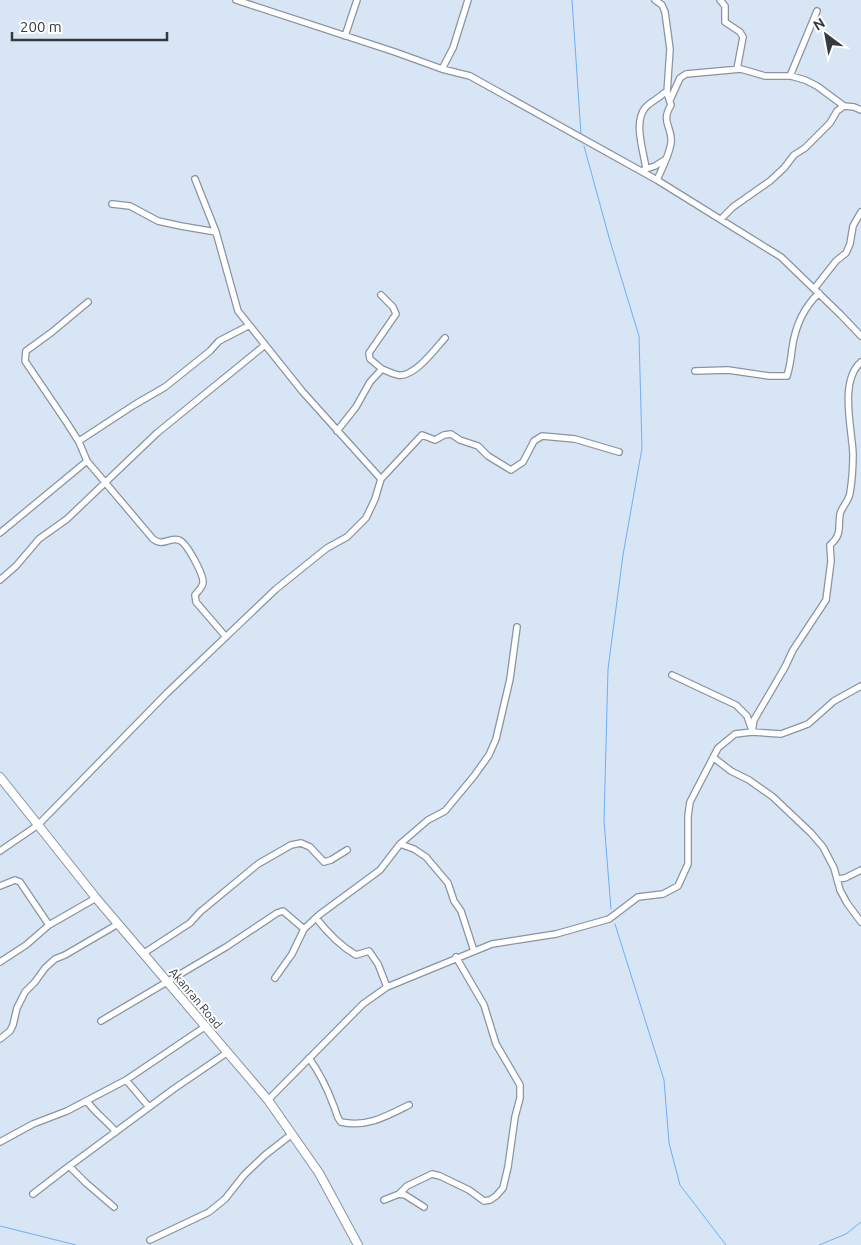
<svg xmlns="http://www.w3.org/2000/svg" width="861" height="1245" viewBox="0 0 861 1245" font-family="Ubuntu,sans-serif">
  <rect width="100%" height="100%" fill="#d8e5f4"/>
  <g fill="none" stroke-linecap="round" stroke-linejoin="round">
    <!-- stream -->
    <path stroke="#6caff8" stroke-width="1" d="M572,0L581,134
      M584,146L610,241L639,336L642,448L623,555L608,669L604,821L611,909
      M615,924L664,1080L669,1143L680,1185L726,1245
      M0,1226L76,1245
      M819,1245L846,1234L861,1222"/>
    <!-- minor casing -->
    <g stroke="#8894a2" stroke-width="8">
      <path id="minor" d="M236,0L395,52L442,69L470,76L657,180L781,257L841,315L861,336
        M655,0L662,5L665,12L670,49L667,93L671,105C660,123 673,127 671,143C669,156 662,168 657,180
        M720,0L725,6V22L740,32L743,37L737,69
        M345,36L357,0
        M442,69L453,48L468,0
        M790,76L817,11
        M670,100L680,78L686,74L741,69L765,76H791L805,80L817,86L844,106
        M646,169C644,152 633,123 645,108C650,102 658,99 664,93H667
        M643,170L655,166L666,159
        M112,204L130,206L158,221L181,226L216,232
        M721,219L733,207L770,181L784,168L794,155L805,148L830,123L837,111L844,106L854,107L861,110
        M814,289L836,261L846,253L850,244L853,226L861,212
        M381,295L393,307L396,314L369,353L370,359L382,369
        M695,371L728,370L769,376H787C790,366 791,359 792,349C795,327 803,308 819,293
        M337,431L356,407L370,382L382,369C387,371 393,374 398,375C414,378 435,349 445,338
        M79,441L134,405L165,387L210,351L219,341L248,326
        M87,461L153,539C163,547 169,537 179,540C187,543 204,575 203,583C202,588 198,591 195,595L196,602L226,637
        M381,479L422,435L435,440L444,435L451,434L460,440L478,446L488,456L511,470L523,462L534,441L542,436L575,439L619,452
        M0,533L87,461L79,442L67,423L25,361L26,351L52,332L88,302
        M0,580L16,566L39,539L67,519L157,433L265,345
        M672,675L736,705L747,716L752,730
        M752,732L754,720L785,667L793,650L826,600L831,561L830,545C842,535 838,528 840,514C842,506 849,501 850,493C852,481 853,467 853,454C852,428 839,381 861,362
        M714,758L731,771L749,780L773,797L811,833L823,847L834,868L840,890L847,903L861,922
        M400,844L414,849L426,857L448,883L454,901L461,911L474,951
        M0,851L38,825L167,693L276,589L327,548L347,537L366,518L375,499L381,479L302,391L238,311L216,232L195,179
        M837,879L845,878L861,870
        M0,886L15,880L20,882L49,925
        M316,918C327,932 340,946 356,955L369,951L378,964L387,987
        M144,953L190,923L200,912L258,864L291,845L301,843L310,847L324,862L331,860L347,850
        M0,962L26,945L49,925L96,898
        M275,978L292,954L304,929L319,915L380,870L400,844L428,820L445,811L474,776L489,755L496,739L510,679L517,627
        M101,1021L226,947L277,913L283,911L304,929
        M0,1039L10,1031L13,1025L17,1008L25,992L35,982L45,968L55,959L65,955L118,924
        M309,1058C319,1072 327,1088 333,1104C336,1110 336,1117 341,1122C366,1128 387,1116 409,1105
        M126,1080L149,1107
        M268,1100L363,1004L387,987L492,944L556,934L609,919L638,897L663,894L678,886L688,864V816L690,802L718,748L735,734L752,732L781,734L808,724L834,701L861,686
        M87,1101C94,1112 107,1121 116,1132
        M0,1142L33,1124L67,1111L126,1080L206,1026
        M69,1166L86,1183L114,1207
        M33,1194L64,1170L175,1088L228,1052
        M399,1194L405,1195L424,1207
        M384,1200L399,1194L407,1186L432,1174L440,1176L469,1190L484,1201L490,1200L496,1196L503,1188L508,1167L515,1117L520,1098V1085L496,1044L484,1005L456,957
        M150,1240L209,1212L225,1199L244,1175L265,1155L292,1134"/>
    </g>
    <!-- secondary casing -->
    <g stroke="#8894a2" stroke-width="10">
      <path id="secondary" d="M0,777L96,898L268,1100L319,1173L358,1245"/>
    </g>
    <!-- minor -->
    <use href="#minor" stroke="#fff" stroke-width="5.5"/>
    <!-- secondary -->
    <use href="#secondary" stroke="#fff" stroke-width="8"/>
  </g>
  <g text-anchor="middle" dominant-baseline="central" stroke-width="4" stroke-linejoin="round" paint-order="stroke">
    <!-- street labels -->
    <g font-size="12" fill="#353a40" stroke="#fff">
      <text transform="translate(196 998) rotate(50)">Akanran Road</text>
    </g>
  </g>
  <!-- north arrow -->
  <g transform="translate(826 35) rotate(328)" stroke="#ffffff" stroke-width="4" paint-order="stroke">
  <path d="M0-4L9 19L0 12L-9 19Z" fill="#353a40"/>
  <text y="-8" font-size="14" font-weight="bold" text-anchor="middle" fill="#353a40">N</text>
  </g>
  <!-- scale -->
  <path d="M12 32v8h155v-8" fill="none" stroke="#353a40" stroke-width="2.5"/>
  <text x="20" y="32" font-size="15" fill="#353a40" stroke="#ffffff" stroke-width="4" paint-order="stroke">200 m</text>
</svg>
